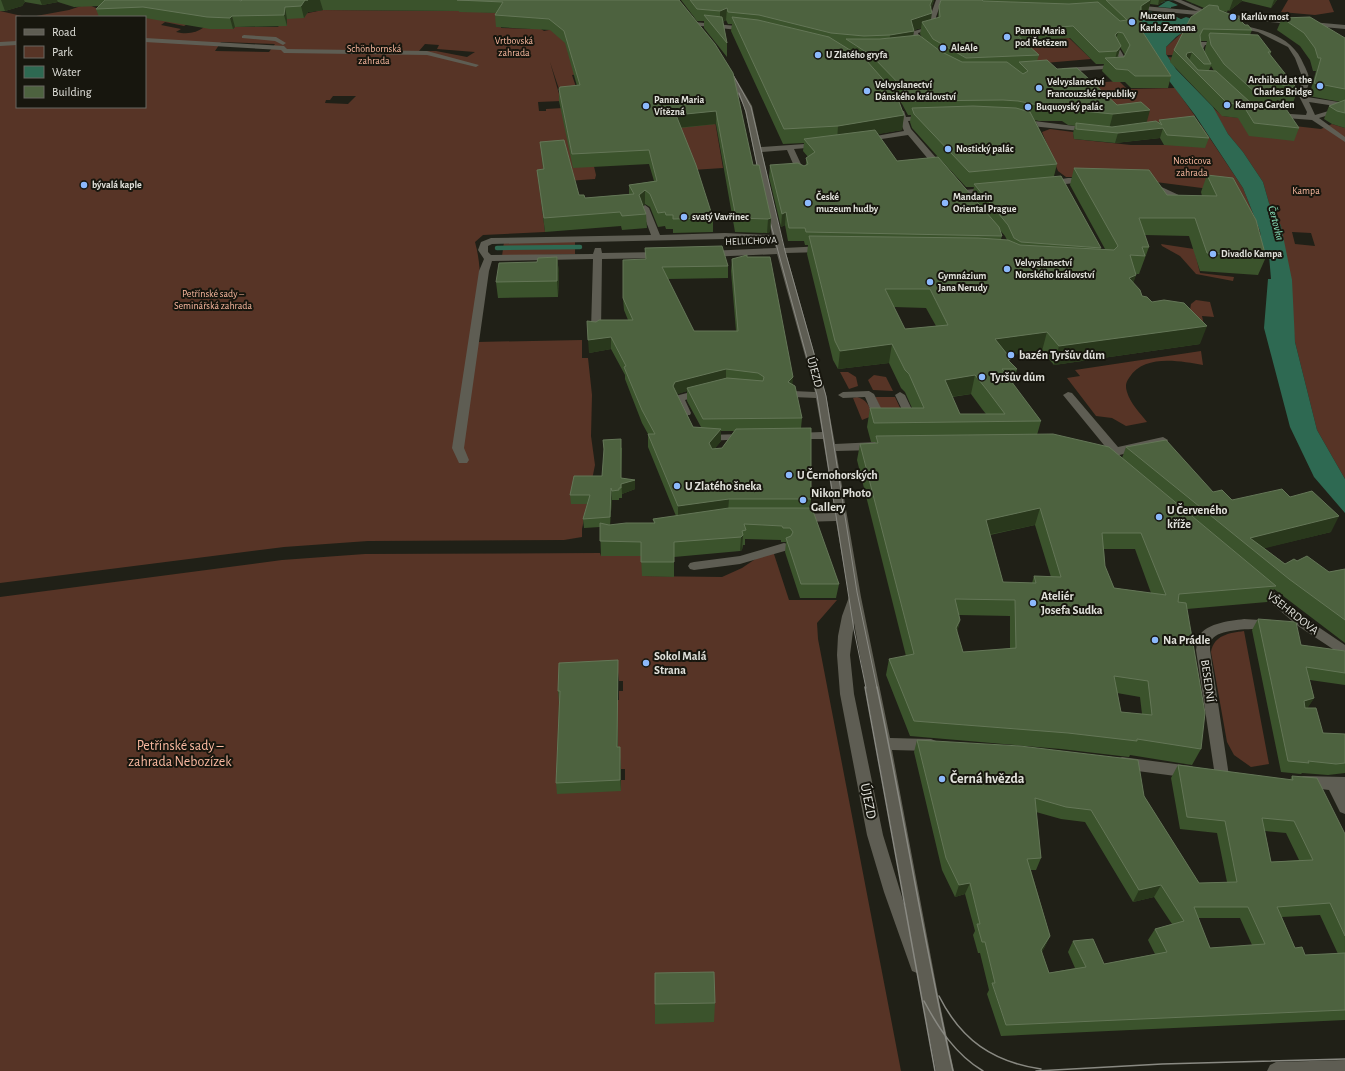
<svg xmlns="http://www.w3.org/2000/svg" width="1345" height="1071" viewBox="0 0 1345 1071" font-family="'Alegreya Sans',sans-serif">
  <rect width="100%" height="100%" fill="#202017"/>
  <!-- green -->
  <path fill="#573426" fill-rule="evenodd" d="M1288,0H1329L1334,12L1315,15L1281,12Z
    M87,4L96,8L105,17H17V107H145V18L194,20L184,26L165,22L161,25L181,29L176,32C197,37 206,26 221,14L233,29L235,27H278L281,23H259L323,10L460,11L501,13V28L541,29L544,31L559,28L580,74L572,75L577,90L560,92L550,62L561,101L538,102L539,111H546V109L580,107L596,175L595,179L539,183L545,232L483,235L475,242C484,274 479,309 477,342L582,340V358H588L592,395L591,436L595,465L582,529V537L564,540L368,541L284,547L0,583V11L22,16H36L69,10ZM221,42L275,44L269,52L215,51ZM425,44L439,45L437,49L475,52L467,57L436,51H419ZM333,96H356L348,104L325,103L326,100H330Z
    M1185,30L1179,55H1167L1168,57L1178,58L1180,65L1174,66L1166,54L1165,48Z
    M1069,38L1091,59L1033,64L1014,46L1033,40Z
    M1119,81L1127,89L1175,88L1195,116L1147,126L1079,95L1091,83Z
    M1212,107L1223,116L1248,119L1250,121L1321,129L1332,124L1345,128V479L1317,430L1295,342L1281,226L1269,203L1263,182L1243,152L1228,134ZM1292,232L1311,233L1315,246L1295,244Z
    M714,115L723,168L692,170L677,128Z
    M1191,125H1201L1243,188L1260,231L1247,229L1225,191L1117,177H1066L1058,171L1042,132L1050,129L1073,132L1074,139L1131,145H1164Z
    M575,241V254L502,256L504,242Z
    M1161,244L1194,249L1200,273L1234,277L1233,281L1196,274L1180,256L1162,246Z
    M1196,300L1210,302L1214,317L1202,316L1204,325L1190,310L1191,304Z
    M1201,351L1203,365C1179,361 1144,354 1129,378C1126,382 1125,386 1127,392C1130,403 1140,413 1147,422L1126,426L1112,418L1096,416L1067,378L1080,376L1075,370Z
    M840,372H848L856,377L858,386L849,389Z
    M874,375L886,377L893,391L873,390L868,380Z
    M857,397C867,400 870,406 872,416L862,420L853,398Z
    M875,397H895L902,412L884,415Z
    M772,548L789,600H837L817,623L818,639L901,1071H0V597L282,560L365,554L600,553L601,556H642V576L722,577L742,568ZM618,672L619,681H623V691H619V700H617L618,758H620L621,769H625V780H621L561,703L559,702Z
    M1244,631L1269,764L1251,767L1234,755L1227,742L1211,652C1214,635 1229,633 1244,631Z"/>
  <!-- water -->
  <path fill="#2e6952" d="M1175,0L1194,3L1171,7L1172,14L1181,19L1186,17L1199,21L1176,37L1166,47V54L1176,69L1213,107L1228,134L1243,152L1263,182L1269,203L1281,226L1292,280L1295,342L1317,430L1345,479V513L1314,477L1290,427L1264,328L1268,279H1271L1269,255L1263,254L1260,231L1243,188L1195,115L1142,45L1138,17L1161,2Z"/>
  <!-- pier -->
  <path fill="#202017" d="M1175,0H1187L1194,3L1173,9V13L1181,17L1188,15L1181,19L1171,14L1144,11L1151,6L1167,1L1158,7L1171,8L1178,5L1169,1Z"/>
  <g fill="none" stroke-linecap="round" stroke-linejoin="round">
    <!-- stream -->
    <path stroke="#2e6952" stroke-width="4.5" d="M497,248L580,247"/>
    <!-- minor -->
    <path fill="#5e5d53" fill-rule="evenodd" d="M936,0H942L936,17L938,27L918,33L921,44L925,49L920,50L915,45L911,32L932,26L930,17Z
      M1173,0H1181L1202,9L1201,12L1345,25V29L1133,9L1130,7L1133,5L1198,11Z
      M694,22L747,27L750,29L747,31L692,25V23Z
      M1235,24C1263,29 1293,36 1304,65C1306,69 1309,75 1309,79C1310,86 1304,91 1307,97L1345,103V110L1319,118L1345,137V142L1312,120L1272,117V113H1275L1306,115L1307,112L1298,94L1303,79L1295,58L1288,47L1258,32L1233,27V25ZM1309,102L1342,107L1315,115Z
      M244,35L276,37L286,43L283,45L275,41L242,38V36Z
      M145,38L284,46L287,49L427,51L479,65L476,67L427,55L284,53L281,50L145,42Z
      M17,41V45L0,46V42Z
      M1200,42H1223L1226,44L1223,46L1205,45L1203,49L1206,61L1203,63L1200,61L1197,49Z
      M1116,45L1118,46L1125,58L1119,68L1063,72L1060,70L1063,68L1115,65L1119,58L1113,47Z
      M726,65L729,67L752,106L761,147L819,143L823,145L819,147L794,149L806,175L802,177L798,175L787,150L762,152L784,248L823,246L827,249L823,252L786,253L826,395L835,444L876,442L882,446L876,450L836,451L861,597L890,738L931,739L936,741L938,745L936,749L931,751L892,750L939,1000L954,1071H936L917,973L912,971L884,892L867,835L840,694L837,655L838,636L842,616L849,597L836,521L800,522L794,518L800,514L835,513L823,439H795L790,436L795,433L822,432L816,398L793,397L788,394L793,391L815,392L777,254L708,257L704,254L708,251L776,248L773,240L725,239L492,244L488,246V252L491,255L593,254L595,248H601L602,253L661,252L665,255L661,258L602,259L601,330L596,333L591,330L593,259L492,261L489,271L464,448L469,460L467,463H459L452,448L479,271L484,259L478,250L481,242L491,238L651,235L641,208L645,205L649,208L660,235L725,233L772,235L744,106L723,67ZM854,623L906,910L883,835L854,694L850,655Z
      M898,111H904L906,117L930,116L931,118L927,120L908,121L911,129L945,168V172H939L908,135L862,142L861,140L865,138L904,131L897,113Z
      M1018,119L1090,128L1094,130L1090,132L1031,126L1018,123Z
      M1068,178H1086L1090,180C1086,183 1048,186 1045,183L1049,181Z
      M1147,183H1153L1183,197L1182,199H1176L1147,187Z
      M989,188L993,190L992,192L963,194L959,192L963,190Z
      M703,389L708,392L707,394L685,400L691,413L690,415H682L674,398L675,396Z
      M869,391L874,394L885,416L889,421L888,423C874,427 870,407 865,397L843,398L838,395L843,392Z
      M900,392L905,395L915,416L910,423L906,424L901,421L905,416L895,395Z
      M1068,392L1072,393L1118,447L1163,437L1168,440L1167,442L1116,456H1105L1103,453L1108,450L1063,395Z
      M745,434L750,437L749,439L705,441L700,438L705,435Z
      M784,543L788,544L790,547L788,550L740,564L694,570L690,569L688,566L690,563L694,562L740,556Z
      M1259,581L1263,583L1308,620L1345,645V657L1298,626L1255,589L1253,586L1255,583Z
      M1244,619L1276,621L1277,624L1276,627L1271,629C1258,629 1217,627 1211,641C1210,643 1210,647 1210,650L1229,776L1227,780L1222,782L1217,780L1215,776L1196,650C1197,647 1196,643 1197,640C1203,623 1229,621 1244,619Z
      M1122,757L1191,766L1196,768L1198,772L1196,776L1191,778L1122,769L1117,767L1115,763L1117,759Z
      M1303,776L1345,777V814L1340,812L1329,790L1298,786L1296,782L1298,778Z
      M1345,1060V1071H1267L1270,1065L1276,1062Z"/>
    <!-- tram-far1 -->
    <path stroke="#898982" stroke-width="1" d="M727,64L751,107L785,251L826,396L857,592L877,688
      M739,93L746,112L759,175
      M768,214L817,395L854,630L866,688"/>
    <!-- tram -->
    <path stroke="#898982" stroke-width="1.5" d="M865,687L935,1071
      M877,687C904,815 924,944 953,1071
      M939,996C961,1040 993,1062 1041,1069
      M924,1001C939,1029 955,1054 983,1071
      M1036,1071L1162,1064L1345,1059"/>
  </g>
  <!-- wall -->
  <path fill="#3b532c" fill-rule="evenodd" d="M0,0H241V1L242,0H679L753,165L771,218L770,232L767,233L735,232L716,124L681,128L713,218V232L673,233V229H666L665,226L658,227L650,207L645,204L643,205L646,214L647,228L622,230L621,226L545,232L537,170L543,169L540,142L579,195L585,198L629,194V185L654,181L649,164L573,168L559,101V89L577,86L565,43L550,30L496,27L495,15L496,13L459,12V11L323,10L308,12L304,18L287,19V26L235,27L233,29H210L145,18V17H99L96,9L99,6L74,7L58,2L42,5L25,2L22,6L5,11H0Z
    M681,0H934L931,9V20L938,18L939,6L941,0H1165L1158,5L1150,4L1148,11L1141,15V25L1144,29L1143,33L1171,76L1168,88H1131L1125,82H1113L1102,71L1104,64H1096L1070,38L1032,40L1031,45H1028L1039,55L1037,61L1057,69L1146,122L1159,123V120L1209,138L1205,148L1164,145L1160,138L1115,143L1074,139L1073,133L1075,126L1068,125L1062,121H1039L1035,120L1057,164L1054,176L1101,248L1100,249H1105L1070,185L1074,168L1167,195L1202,196L1201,192L1207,175L1266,257L1258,275L1200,271L1189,236L1145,235L1149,247L1139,274H1136V275L1133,282L1142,296L1152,302L1200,344L1054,365L1042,351L1008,355L1010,362L1017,369L1013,384L1041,421L1037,435L1122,458L1126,447L1213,492L1232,500L1331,532L1264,548L1285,564L1297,561L1329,572L1345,569V643L1274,589L1267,602L1187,609L1201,749L1192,765L1130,755L1129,757L1061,749L910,736L886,675L889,659L906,656L857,460L860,444L875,443L876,442H871L867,427L870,408H912L905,392L901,388L889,363L838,369L833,360L807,254L808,245H805L804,241H788L785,225L781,227L769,177L770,165L804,166L806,165V158L808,157L803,151L804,143L783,144L731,31L732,24H728L726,20L723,22L727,43V57L704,28V21H697ZM921,28L920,34L922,37L913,35L914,30ZM1120,47L1125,55L1124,57H1118ZM898,99L902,104L908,115H911L910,122L912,128L938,157L897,161L877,134L902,130L904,115ZM940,159L966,187H974L972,195L984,210ZM999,229L1005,236L1007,240L1001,239L1002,236ZM894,307L926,308L936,326L905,329ZM971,394L982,409L986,414H960L952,397ZM1035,525L1051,577L1034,576L1032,583L1003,582L990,535ZM1104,549H1135L1151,593L1114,588L1105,566ZM959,615L1010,616V649L963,652L957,632L960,620ZM1117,693L1140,697L1142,714L1121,712Z
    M1185,0H1277L1271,8L1242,1L1229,11L1228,10L1227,12L1223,11L1245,25L1252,30L1250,35L1271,52L1270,55L1298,90L1292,105L1277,100L1275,105L1299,128L1294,141L1249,136L1238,118L1222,116L1170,62L1174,50L1204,8ZM1201,41H1207L1205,49V53L1201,45ZM1211,66L1214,71L1209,70Z
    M1282,18L1345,38V128L1332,124L1324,119L1329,106L1341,102L1309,96L1316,71H1313L1310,60L1300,46L1277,30Z
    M645,248L728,266V278L668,279L694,331H736L731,271L732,259L793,385L802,418L801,428L811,499L810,508L839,584L836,598H800L785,552L786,542H781V540L745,539V545H743L742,550L740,551L674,557V577L642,576L641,556H601L600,527L584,528L583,519L587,504H571L570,495L602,476L604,453L603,440L622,448L621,478L635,480V489L622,494V498H619V500H612V498L610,525L654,523L653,519L676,516L648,447V434L642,423L625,379V375L611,349L589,353L596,322L628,320L624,310L623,298L646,259ZM687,391V401L701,427H693L677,394ZM721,431H734L722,448H715L721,441Z
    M557,257L559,273L558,297L498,298L496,282L537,262Z
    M1258,619L1301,645L1345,651V685L1310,680L1314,698L1307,708L1323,733L1345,734V773L1328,775L1302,773L1301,774L1281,772L1252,630Z
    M618,660V747H620L621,791L557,794L556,783L559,703L558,691Z
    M917,740L1144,796L1199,883L1227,882L1217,833L1180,829L1171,778L1178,765L1290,780L1292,776L1345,834V1020L1001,1036L987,994L989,990L980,953H978L973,935L975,931L965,894L955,897L942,870L914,752ZM1036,812L1061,819L1085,822L1133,902L1154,897L1172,924L1155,929L1148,940L1155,954L1104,964L1073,941L1068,952L1075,968L1049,973L1042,952L1050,936L1031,870H1036L1041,858ZM1265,831L1286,833L1299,860L1271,862ZM1320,915L1338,954L1305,955L1295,948L1282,917ZM1198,918H1240L1252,945L1210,948Z
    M715,1003L714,1022L655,1024V1004Z"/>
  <!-- shaded-wall -->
  <path fill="#29381c" d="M1,0H24L25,2L22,6L5,11Z
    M40,0H57L58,2L42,5Z
    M305,0H320L323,10L308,12L304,18L301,6Z
    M932,0H934L929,14L932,13L930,25L922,22L921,28L910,31L911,20Z
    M1151,0L1148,11L1138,17L1141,6Z
    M1159,0H1165L1158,5Z
    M1233,0H1242V1L1229,11Z
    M1274,0H1277L1271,8Z
    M285,7L287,19V26L284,15Z
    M727,8L726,20L720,23V11Z
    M232,16L235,27L233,29L230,18Z
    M914,31L912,43L889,46L890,35Z
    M1118,32L1115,44V35Z
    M1121,46L1117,58L1114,64L1117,51Z
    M1192,52L1188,64L1184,60L1187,53Z
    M1150,110L1146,125L1109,129L1113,114Z
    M716,111V124L676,128V115Z
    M904,115L902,130L837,141L838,126Z
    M1163,128L1160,138L1115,143L1118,133Z
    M645,190V204L640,209L639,195Z
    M786,212L785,225L781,227L782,214Z
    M771,218L770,232L767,233L768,219Z
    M557,257L559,273L558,297L557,281Z
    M1136,275L1130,293L1129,278Z
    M1207,326L1200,344L1054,365L1059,346Z
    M1047,332L1042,351L990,358L995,339Z
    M611,337V349L589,353L588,340Z
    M892,344L889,363L838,369L840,351Z
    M726,369V382L687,388V391L675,395L673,386L675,382Z
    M975,375L971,394L941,398L945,380Z
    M793,377L792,390L788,382Z
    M721,429V441L709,456V443Z
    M621,439V484L635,480V489L622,494L621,478Z
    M611,488L612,498L610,527V517Z
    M729,499L728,512L678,519V506Z
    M1040,508L1035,525L982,536L986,520Z
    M1339,516L1331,532L1254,551L1250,538Z
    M743,535L742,550L740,551L741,537Z
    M960,620L956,637V628Z
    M618,660V758L617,747Z
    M1314,698L1307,709L1297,712L1304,701Z
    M620,747V758L621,791L620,780Z
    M970,883L965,894L955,897L959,885Z
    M1161,885L1154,897L1133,902L1139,890Z
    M1050,936L1045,947L1036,961L1041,950Z"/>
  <!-- building -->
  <path fill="#4d623f" stroke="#647657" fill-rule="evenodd" d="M105,0H239L241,1L242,0H308H305L301,6L285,7L284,15L232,16L230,18L207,17L143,7L96,9Z
    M457,0H679L715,44L733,73L753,165H759L771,218L768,219L736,218L716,111L676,115L696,165L713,218L673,219V215H666L665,212L658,213L650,194L645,190L639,195L646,214L622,216L620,212L544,218L537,170L544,169L540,142L564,140L579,195H584L585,198L634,194L629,185L657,181L649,150L572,154L559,89L560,87L580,85L564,31L549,19L495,15L503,2Z
    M690,0H932L930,5L932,13L911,20L914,31L890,35L864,36L831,33L759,15L728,12L727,8L720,11L697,9Z
    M941,0H982L983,1L1069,4L1098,2L1120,21L1127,20L1106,0H1150L1141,6V25L1144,29L1142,31L1171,76H1135L1128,70L1116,69L1105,58L1124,57L1130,45L1123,33L1118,32L1115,35L1121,46L1117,51L1099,52L1073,26L1029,29L1034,33L1016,34L1039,55L966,58L933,39L922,22L940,17L939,6Z
    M1209,5L1218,6L1219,10L1237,17L1245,25H1248L1252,30L1203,29L1200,35L1201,45L1211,64H1204L1192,52L1187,53L1186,56L1198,70L1216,71L1251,103L1284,106L1299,128L1254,123L1243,105L1227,103L1174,50L1191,17Z
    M704,15L722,17L727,43Z
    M732,17L758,20L829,37L866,60L896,94L904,115L838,126L784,129Z
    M1310,17L1345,38V89L1314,83L1321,58H1318L1315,48L1304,33L1282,18Z
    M1210,33L1258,35L1271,52H1268L1298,90L1267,80L1279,96L1258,95L1224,64L1211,45L1209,35Z
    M919,35L940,51L962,62H1007L1023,74L1028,71L1019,62L1047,60L1057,69L1077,68L1117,105L1141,102L1150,110L1113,114L1072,110L1065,106H1043L1018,101L1003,100L910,101L904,89L872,56L846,39H880Z
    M1345,100V113L1337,111L1329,106Z
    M973,106L1016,108L1030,112L1057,164L969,172L914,114L912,108Z
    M1194,116L1209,138L1167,135L1163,128L1118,133L1076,129V123L1112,127L1156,121L1162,125L1159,120Z
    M875,130L897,161L938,157L999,227L1002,236L806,232L805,228H789L786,212L782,214L770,165L798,163L804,166L808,164L806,158L815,152L804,139Z
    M1074,168L1149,170L1167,195L1217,196L1207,175L1233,178L1256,220L1266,257L1207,253L1195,218H1139L1149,247H1142L1145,256L1130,255L1136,275L1129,278L1140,290L1142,296L1147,297L1152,302L1164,300L1184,303L1207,326L1059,346L1047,332L995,339L1011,359L1008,360L1017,369H1002L1041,421L874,423L870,408H924L909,374L905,370L892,344L840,351L835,341L809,236L978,238L1008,240L1020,245L1114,250L1118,246ZM885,289H930L948,325L905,329ZM975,375L987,390L1005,414H960L945,380Z
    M1061,176L1101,248L1021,242L1014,238L1008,225L974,184Z
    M722,246L728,266L662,267L694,331H738L732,259L747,255V257H770L793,377L788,382L795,386L802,418L703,419L687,388L727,378L763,381L764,377L758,373L726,369L675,382L673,386L693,427L721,429L709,443L712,449L722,448L736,429L811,428V499H729L678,506L648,434H655L642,410L624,367L626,366L611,337L588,340L587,321L596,322L599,320H633L623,298V260L646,259L645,248Z
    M557,257V281L496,282L499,263L537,262L538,258Z
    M1053,434L1109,447L1276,586L1179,594L1178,602L1186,603L1205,713L1201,749L1137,739V741L1068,733L914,721L889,659L914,654L860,444L878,443L876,436ZM1040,508L1061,577L1034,576L1036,583L1003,582L986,520ZM1102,533H1141L1166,595L1114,588L1105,566ZM955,599L1015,600L1016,648L963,652L956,628L960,620ZM1114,676L1148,681L1152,715L1121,712Z
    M621,439V478L635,480L621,484V488H619V490L612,491L611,488L610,517L583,519L590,495H570L574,476H602L604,449L603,440Z
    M1166,440L1213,492L1222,490L1232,500L1282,489L1290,497L1312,491L1339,516L1250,538L1285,564L1294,559L1297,561L1307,556L1329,572L1345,569V620L1289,579L1126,447Z
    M729,508H812L839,584H801L786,538L791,536L793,532L790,528H783L782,526L744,524L746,530L742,531L743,535L741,537L674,542V562H641V542L600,541V523L609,525L626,523H655L653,519Z
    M1258,619L1296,622L1301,645L1345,651V673L1306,667L1314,698L1304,701L1305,708H1316L1323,733L1345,734V763L1336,764L1308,761L1309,763L1288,761Z
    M618,660L617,747H620V780L556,783L560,691H558L559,663Z
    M917,740L1020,746L1138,760L1144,796L1199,883L1237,882L1225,821L1187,817L1178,765L1293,780L1292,776L1317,778L1345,834V936L1330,903L1277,907L1295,948L1302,947L1305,955L1345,953V1010L1006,1025L992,983H995L985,942H982L977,924H980L970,883L959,885L946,858ZM1035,798L1066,807L1091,810L1139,890L1161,885L1184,921L1155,929L1167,952L1104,964L1093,939L1073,941L1086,967L1049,973L1041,950L1050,936L1027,859L1041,858ZM1262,818L1294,821L1313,860L1271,862ZM1194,907H1248L1265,944L1210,948Z
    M714,972L715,1003L655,1004V973Z"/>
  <!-- markers -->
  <g fill="#8cb9fc" stroke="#17160e" stroke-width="1.5">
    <circle cx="1233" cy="17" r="4"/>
    <circle cx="1132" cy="22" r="4"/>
    <circle cx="1007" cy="37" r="4"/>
    <circle cx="943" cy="48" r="4"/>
    <circle cx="818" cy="55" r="4"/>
    <circle cx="1320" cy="86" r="4"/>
    <circle cx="1039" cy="88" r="4"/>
    <circle cx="867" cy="91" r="4"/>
    <circle cx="1227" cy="105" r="4"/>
    <circle cx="646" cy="106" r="4"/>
    <circle cx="1028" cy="107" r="4"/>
    <circle cx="948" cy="149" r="4"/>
    <circle cx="84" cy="185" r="4"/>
    <circle cx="808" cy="203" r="4"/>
    <circle cx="945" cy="203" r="4"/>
    <circle cx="684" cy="217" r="4"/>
    <circle cx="1213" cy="254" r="4"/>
    <circle cx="1007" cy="269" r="4"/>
    <circle cx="930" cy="282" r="4"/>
    <circle cx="1011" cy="355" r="4"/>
    <circle cx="982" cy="377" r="4"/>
    <circle cx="789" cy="475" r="4"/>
    <circle cx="677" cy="486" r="4"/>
    <circle cx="803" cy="500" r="4"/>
    <circle cx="1159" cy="517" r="4"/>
    <circle cx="1033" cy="603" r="4"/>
    <circle cx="1155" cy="640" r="4"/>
    <circle cx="646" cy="663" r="4"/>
    <circle cx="942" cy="779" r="4"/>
  </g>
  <g text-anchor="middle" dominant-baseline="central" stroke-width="4" stroke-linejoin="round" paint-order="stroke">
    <!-- far-poi labels -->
    <g font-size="10" font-weight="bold" fill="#e1e1db" stroke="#17160e" text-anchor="start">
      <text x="1140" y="16">Muzeum<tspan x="1140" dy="12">Karla Zemana</tspan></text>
      <text x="1241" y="17">Karlův most</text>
      <text x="1015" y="31">Panna Maria<tspan x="1015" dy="12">pod Řetězem</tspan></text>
      <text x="951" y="48">AleAle</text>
      <text x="826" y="55">U Zlatého gryfa</text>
      <text x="1312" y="80" text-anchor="end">Archibald at the<tspan x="1312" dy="12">Charles Bridge</tspan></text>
      <text x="1047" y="82">Velvyslanectví<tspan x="1047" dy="12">Francouzské republiky</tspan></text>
      <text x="875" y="85">Velvyslanectví<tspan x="875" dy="12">Dánského království</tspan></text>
      <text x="654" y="100">Panna Maria<tspan x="654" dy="12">Vítězná</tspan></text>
      <text x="1235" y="105">Kampa Garden</text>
      <text x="1036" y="107">Buquoyský palác</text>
      <text x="956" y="149">Nostický palác</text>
      <text x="92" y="185">bývalá kaple</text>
      <text x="816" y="197">České<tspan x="816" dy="12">muzeum hudby</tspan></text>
      <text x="953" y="197">Mandarin<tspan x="953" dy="12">Oriental Prague</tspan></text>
      <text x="692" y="217">svatý Vavřinec</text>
      <text x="1221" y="254">Divadlo Kampa</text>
      <text x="1015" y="263">Velvyslanectví<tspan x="1015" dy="12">Norského království</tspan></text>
      <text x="938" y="276">Gymnázium<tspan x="938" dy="12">Jana Nerudy</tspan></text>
    </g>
    <!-- far-park labels -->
    <g font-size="10" fill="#fab9a0" stroke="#17160e">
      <text x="514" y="41">Vrtbovská<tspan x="514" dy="12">zahrada</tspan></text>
      <text x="374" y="49">Schönbornská<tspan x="374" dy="12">zahrada</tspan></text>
      <text x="1192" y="161">Nosticova<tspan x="1192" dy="12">zahrada</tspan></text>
      <text x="1306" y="191">Kampa</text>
      <text x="213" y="294">Petřínské sady –<tspan x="213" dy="12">Seminářská zahrada</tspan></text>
    </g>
    <!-- far-street labels -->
    <g font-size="10" fill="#e1e1db" stroke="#17160e">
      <text transform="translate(751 241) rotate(-2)">HELLICHOVA</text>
    </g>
    <!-- far-water labels -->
    <g font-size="11" font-style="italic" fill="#89e4be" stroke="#17160e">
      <text transform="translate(1276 223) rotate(76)">Čertovka</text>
    </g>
    <!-- poi labels -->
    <g font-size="12" font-weight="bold" fill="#e1e1db" stroke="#17160e" text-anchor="start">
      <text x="1019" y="355">bazén Tyršův dům</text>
      <text x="990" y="377">Tyršův dům</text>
      <text x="797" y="475">U Černohorských</text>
      <text x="685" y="486">U Zlatého šneka</text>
      <text x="811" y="493">Nikon Photo<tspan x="811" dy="14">Gallery</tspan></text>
      <text x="1167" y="510">U Červeného<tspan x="1167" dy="14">kříže</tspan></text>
      <text x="1041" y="596">Ateliér<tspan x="1041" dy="14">Josefa Sudka</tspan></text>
      <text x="1163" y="640">Na Prádle</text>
      <text x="654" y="656">Sokol Malá<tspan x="654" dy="14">Strana</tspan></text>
    </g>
    <!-- street labels -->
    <g font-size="12" fill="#e1e1db" stroke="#17160e">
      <text transform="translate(815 372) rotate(75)">ÚJEZD</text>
      <text transform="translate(1293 613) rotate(38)">VŠEHRDOVA</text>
      <text transform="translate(1208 681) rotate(82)">BESEDNÍ</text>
    </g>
    <!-- near-park labels -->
    <g font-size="14" fill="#fab9a0" stroke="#17160e">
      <text x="180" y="746">Petřínské sady –<tspan x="180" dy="16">zahrada Nebozízek</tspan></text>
    </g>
    <!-- near-poi labels -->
    <g font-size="14" font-weight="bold" fill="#e1e1db" stroke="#17160e" text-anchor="start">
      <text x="950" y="779">Černá hvězda</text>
    </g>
    <!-- near-street labels -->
    <g font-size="14" fill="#e1e1db" stroke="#17160e">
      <text transform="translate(868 801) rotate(79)">ÚJEZD</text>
    </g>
  </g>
  <!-- legend -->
  <rect x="16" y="16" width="130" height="92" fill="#17160e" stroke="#686760"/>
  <rect x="24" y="29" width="20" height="6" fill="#5e5d53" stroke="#686760"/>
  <text x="52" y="36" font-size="12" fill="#e1e1db">Road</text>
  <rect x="24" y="46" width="20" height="12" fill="#573426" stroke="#686760"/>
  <text x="52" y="56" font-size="12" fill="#e1e1db">Park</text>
  <rect x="24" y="66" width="20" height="12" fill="#2e6952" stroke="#686760"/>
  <text x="52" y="76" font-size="12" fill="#e1e1db">Water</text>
  <rect x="24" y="86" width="20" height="12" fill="#4d623f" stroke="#686760"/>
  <text x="52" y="96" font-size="12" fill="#e1e1db">Building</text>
</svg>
